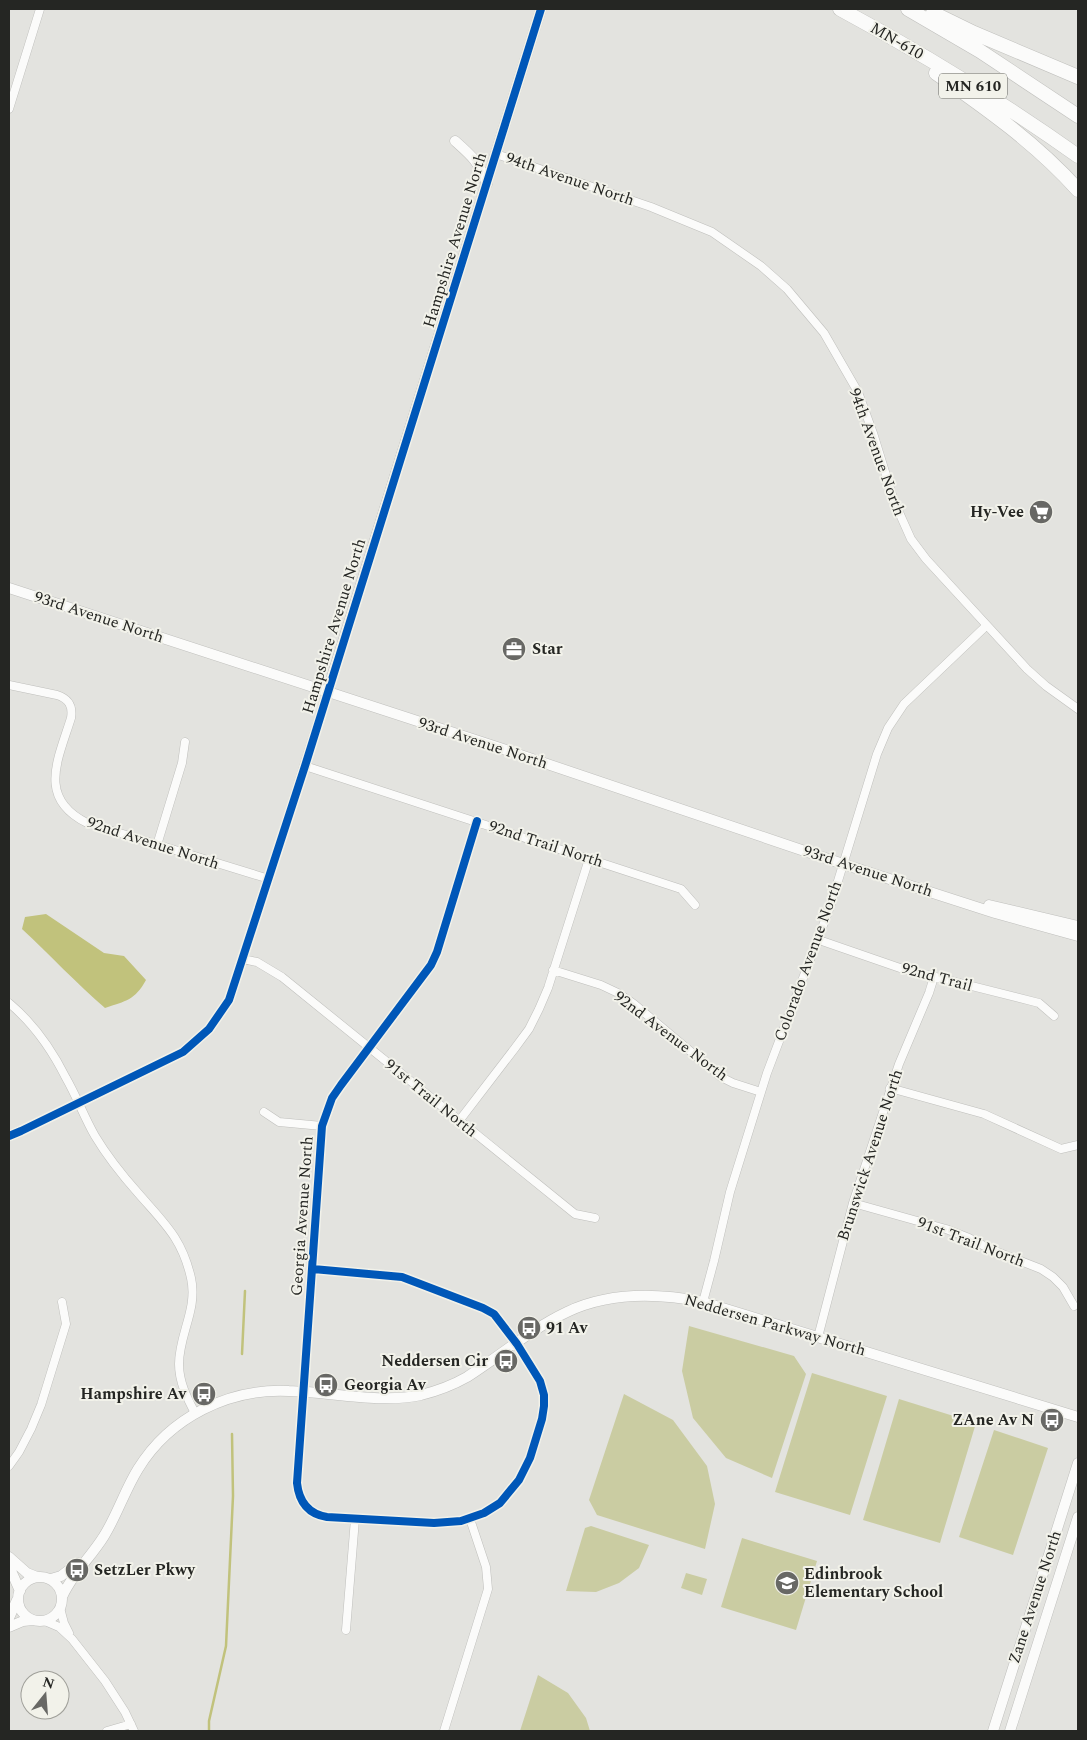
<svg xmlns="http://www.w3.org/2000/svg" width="1087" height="1740" viewBox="0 0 1087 1740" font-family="Spectral,serif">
  <rect width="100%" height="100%" fill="#e3e3df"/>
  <!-- green -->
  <path fill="#cacca2" d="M689,1326L794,1356L806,1374L772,1478L726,1458L693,1418L682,1371Z
    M812,1373L887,1396L850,1515L775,1492Z
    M624,1394L673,1420L707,1466L715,1504L705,1549L597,1515L589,1500Z
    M899,1399L976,1423L940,1543L863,1520Z
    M994,1430L1048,1448L1013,1555L959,1537Z
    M591,1526L649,1545L639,1568L619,1583L596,1592L566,1591L585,1528Z
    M742,1538L817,1561L796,1630L721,1607Z
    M686,1573L707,1579L702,1595L681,1588Z
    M538,1675L568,1693L586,1718L590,1731H520Z"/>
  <!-- water -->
  <path fill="#c1c27c" d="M46,914L104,953L124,956L146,980C135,1000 126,1001 105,1008C76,983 50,955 22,929L25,917Z"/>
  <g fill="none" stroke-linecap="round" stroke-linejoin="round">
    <!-- stream -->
    <path stroke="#c1c27c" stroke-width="2.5" d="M242,1354L245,1291
      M209,1731V1721L226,1646L233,1496L232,1434"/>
    <!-- street casing -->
    <g stroke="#bfbfbc" stroke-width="9">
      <path id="street" d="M9,109L40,9
        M496,154L651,207L712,232L761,266L787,289L824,333L858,392L873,433L894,501L911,539L926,559L1027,669L1046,686L1078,709
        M9,685L57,695C69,699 73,706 71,718C58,760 37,798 87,823L269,879
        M305,766L681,889L695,905
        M157,845L182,763L185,742
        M819,940L900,968L1039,1003L1054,1016
        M243,959L257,962L282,977L575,1214L595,1218
        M553,970L601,985L618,993L634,1004L721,1077L733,1083L761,1092
        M9,1003C33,1023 52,1050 66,1078C77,1097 84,1117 95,1136C107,1156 122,1175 138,1193C164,1223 182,1238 191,1278C198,1309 179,1334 179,1364C179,1382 187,1398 195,1413
        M890,1088L984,1114L1061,1149L1078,1145
        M264,1112L279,1122L322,1126
        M459,1121L515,1048L529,1029L539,1009L548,988L589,859
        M9,1136L21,1131L183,1052L209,1029L229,1000L235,983L327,693
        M853,1203L946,1229L969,1238L990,1249L1041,1269L1053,1277L1063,1287L1074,1306
        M313,1269L402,1277L483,1308L494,1314L517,1344L540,1381L544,1395V1406L542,1419L530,1458L519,1480L500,1503L484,1513L461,1521L434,1523L327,1517C308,1514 299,1502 297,1483L322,1126L332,1098L341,1085L431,965L437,952L477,821
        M703,1302L714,1261L730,1192L767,1073L830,907L877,754L888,728L904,704L986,626
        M818,1337L853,1203L899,1064L929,993L934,977
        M9,1466L19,1452L31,1429L41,1405L66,1324L62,1302
        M60,1608L64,1623L69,1633
        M45,1621L59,1627L72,1639L105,1681L125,1712L134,1731
        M346,1630L355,1519
        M107,1731L131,1724
        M444,1731L488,1589L486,1567L470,1519"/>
    </g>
    <!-- secondary casing -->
    <g stroke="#bfbfbc" stroke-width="11">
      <path id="secondary" d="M455,141C473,157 478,161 487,184
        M9,588L497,747L843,864L995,913L1078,936
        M327,693L541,9
        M989,905L1078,926
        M9,1557L27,1573L37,1577
        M9,1566L20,1591
        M18 1599a22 22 0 1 1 44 0a22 22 0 1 1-44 0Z
        M51,1579L61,1576L78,1563
        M63,1595C73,1573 91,1557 104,1536C117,1515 125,1490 138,1469C170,1417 229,1388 289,1391C331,1392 380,1404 421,1395C437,1391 453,1385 467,1377C500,1356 531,1329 567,1312C609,1292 658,1293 703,1302L1078,1417
        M9,1618L17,1600
        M9,1627L23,1621L33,1620
        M993,1731L1078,1463
        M1010,1731L1078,1517"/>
    </g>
    <!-- highway casing -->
    <g stroke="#bfbfbc" stroke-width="15">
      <path id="highway" d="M840,9C922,53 1002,102 1078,156
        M908,9L980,51L1078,116
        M933,13L974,33L1078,77
        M936,73C986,108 1037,144 1078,190"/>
    </g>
    <!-- street -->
    <use href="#street" stroke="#fbfbfa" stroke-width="8"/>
    <!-- secondary -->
    <use href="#secondary" stroke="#fbfbfa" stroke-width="10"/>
    <!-- highway -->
    <use href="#highway" stroke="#fbfbfa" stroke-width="14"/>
    <!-- cycleway casing -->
    <g stroke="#f2f2ea" stroke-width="11">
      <path id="cycleway" d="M9,1136L21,1131L183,1052L209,1029L229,1000L305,766L541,9
        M313,1269L402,1277L483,1308L494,1314L517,1344L540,1381L544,1395V1406L542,1419L530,1458L519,1480L500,1503L484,1513L461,1521L434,1523L327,1517C308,1514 299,1502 297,1483L322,1126L332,1098L341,1085L431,965L437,952L477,821"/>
    </g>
    <!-- cycleway -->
    <use href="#cycleway" stroke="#0057b8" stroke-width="8"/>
  </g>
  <!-- icons -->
  <defs>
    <g id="supermarket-disc" transform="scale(1.25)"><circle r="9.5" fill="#686865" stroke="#f2f2ea"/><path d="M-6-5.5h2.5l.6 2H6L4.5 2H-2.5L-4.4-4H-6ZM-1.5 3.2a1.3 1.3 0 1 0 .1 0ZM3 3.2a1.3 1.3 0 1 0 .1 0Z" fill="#fff"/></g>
    <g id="office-disc" transform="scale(1.25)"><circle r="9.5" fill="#686865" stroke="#f2f2ea"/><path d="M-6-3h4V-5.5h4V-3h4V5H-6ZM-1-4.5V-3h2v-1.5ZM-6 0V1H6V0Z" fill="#fff"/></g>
    <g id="bus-disc" transform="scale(1.25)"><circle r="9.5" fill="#686865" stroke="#f2f2ea"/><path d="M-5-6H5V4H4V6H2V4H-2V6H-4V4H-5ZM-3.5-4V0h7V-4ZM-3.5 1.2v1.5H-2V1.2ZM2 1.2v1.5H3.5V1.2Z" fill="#fff"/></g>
    <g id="school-disc" transform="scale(1.25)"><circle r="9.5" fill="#686865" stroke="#f2f2ea"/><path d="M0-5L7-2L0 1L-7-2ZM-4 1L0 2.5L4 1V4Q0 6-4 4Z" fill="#fff"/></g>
  </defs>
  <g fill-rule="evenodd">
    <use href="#supermarket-disc" x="1041" y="512"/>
    <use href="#office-disc" x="514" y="649"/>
    <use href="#bus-disc" x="529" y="1328"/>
    <use href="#bus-disc" x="506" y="1361"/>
    <use href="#bus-disc" x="326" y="1385"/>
    <use href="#bus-disc" x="204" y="1394"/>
    <use href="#bus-disc" x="1052" y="1420"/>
    <use href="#bus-disc" x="77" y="1570"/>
    <use href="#school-disc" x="787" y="1583"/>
  </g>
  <g text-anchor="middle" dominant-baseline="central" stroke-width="4" stroke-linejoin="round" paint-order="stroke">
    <!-- shield labels -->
    <rect fill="#f2f2ea" stroke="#62635f" stroke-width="1" x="939" y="73.5" width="68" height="25" rx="4"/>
    <g font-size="15" font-weight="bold" fill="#252623">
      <text x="973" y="86">MN 610</text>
    </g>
    <!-- street labels -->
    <g font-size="16" fill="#252623" stroke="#f2f2ea">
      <text transform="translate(897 41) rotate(30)">MN-610</text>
      <text transform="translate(570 179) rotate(19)">94th Avenue North</text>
      <text transform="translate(455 240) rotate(-73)">Hampshire Avenue North</text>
      <text transform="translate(877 452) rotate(70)">94th Avenue North</text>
      <text transform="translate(99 617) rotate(18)">93rd Avenue North</text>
      <text transform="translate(334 626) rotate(-73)">Hampshire Avenue North</text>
      <text transform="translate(483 743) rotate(18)">93rd Avenue North</text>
      <text transform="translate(153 843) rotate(18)">92nd Avenue North</text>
      <text transform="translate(546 844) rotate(18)">92nd Trail North</text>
      <text transform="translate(868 871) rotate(18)">93rd Avenue North</text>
      <text transform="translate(808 961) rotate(-70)">Colorado Avenue North</text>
      <text transform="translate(937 977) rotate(15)">92nd Trail</text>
      <text transform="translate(671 1036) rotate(37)">92nd Avenue North</text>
      <text transform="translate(431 1098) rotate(39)">91st Trail North</text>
      <text transform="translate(870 1155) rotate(-72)">Brunswick Avenue North</text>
      <text transform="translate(302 1216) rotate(-86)">Georgia Avenue North</text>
      <text transform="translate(971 1242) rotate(21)">91st Trail North</text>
      <text transform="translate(775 1325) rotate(16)">Neddersen Parkway North</text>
      <text transform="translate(1035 1597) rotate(-72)">Zane Avenue North</text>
    </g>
    <!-- poi labels -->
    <g font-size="16" font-weight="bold" fill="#252623" stroke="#f2f2ea" text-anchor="start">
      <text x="1024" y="512" text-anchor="end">Hy-Vee</text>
      <text x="532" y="649">Star</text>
      <text x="546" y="1328">91 Av</text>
      <text x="488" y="1361" text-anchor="end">Neddersen Cir</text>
      <text x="344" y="1385">Georgia Av</text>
      <text x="186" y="1394" text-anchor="end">Hampshire Av</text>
      <text x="1034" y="1420" text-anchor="end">ZAne Av N</text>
      <text x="94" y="1570">SetzLer Pkwy</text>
      <text x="804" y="1574">Edinbrook<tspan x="804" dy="18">Elementary School</tspan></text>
    </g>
  </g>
  <!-- border -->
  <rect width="1087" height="1740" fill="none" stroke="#252623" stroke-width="20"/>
  <!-- north arrow -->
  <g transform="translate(45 1695) rotate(17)"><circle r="24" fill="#f2f2ea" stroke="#a0a09a"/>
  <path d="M0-4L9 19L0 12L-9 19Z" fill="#686865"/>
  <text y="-8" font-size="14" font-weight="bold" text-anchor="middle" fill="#252623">N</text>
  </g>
</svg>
